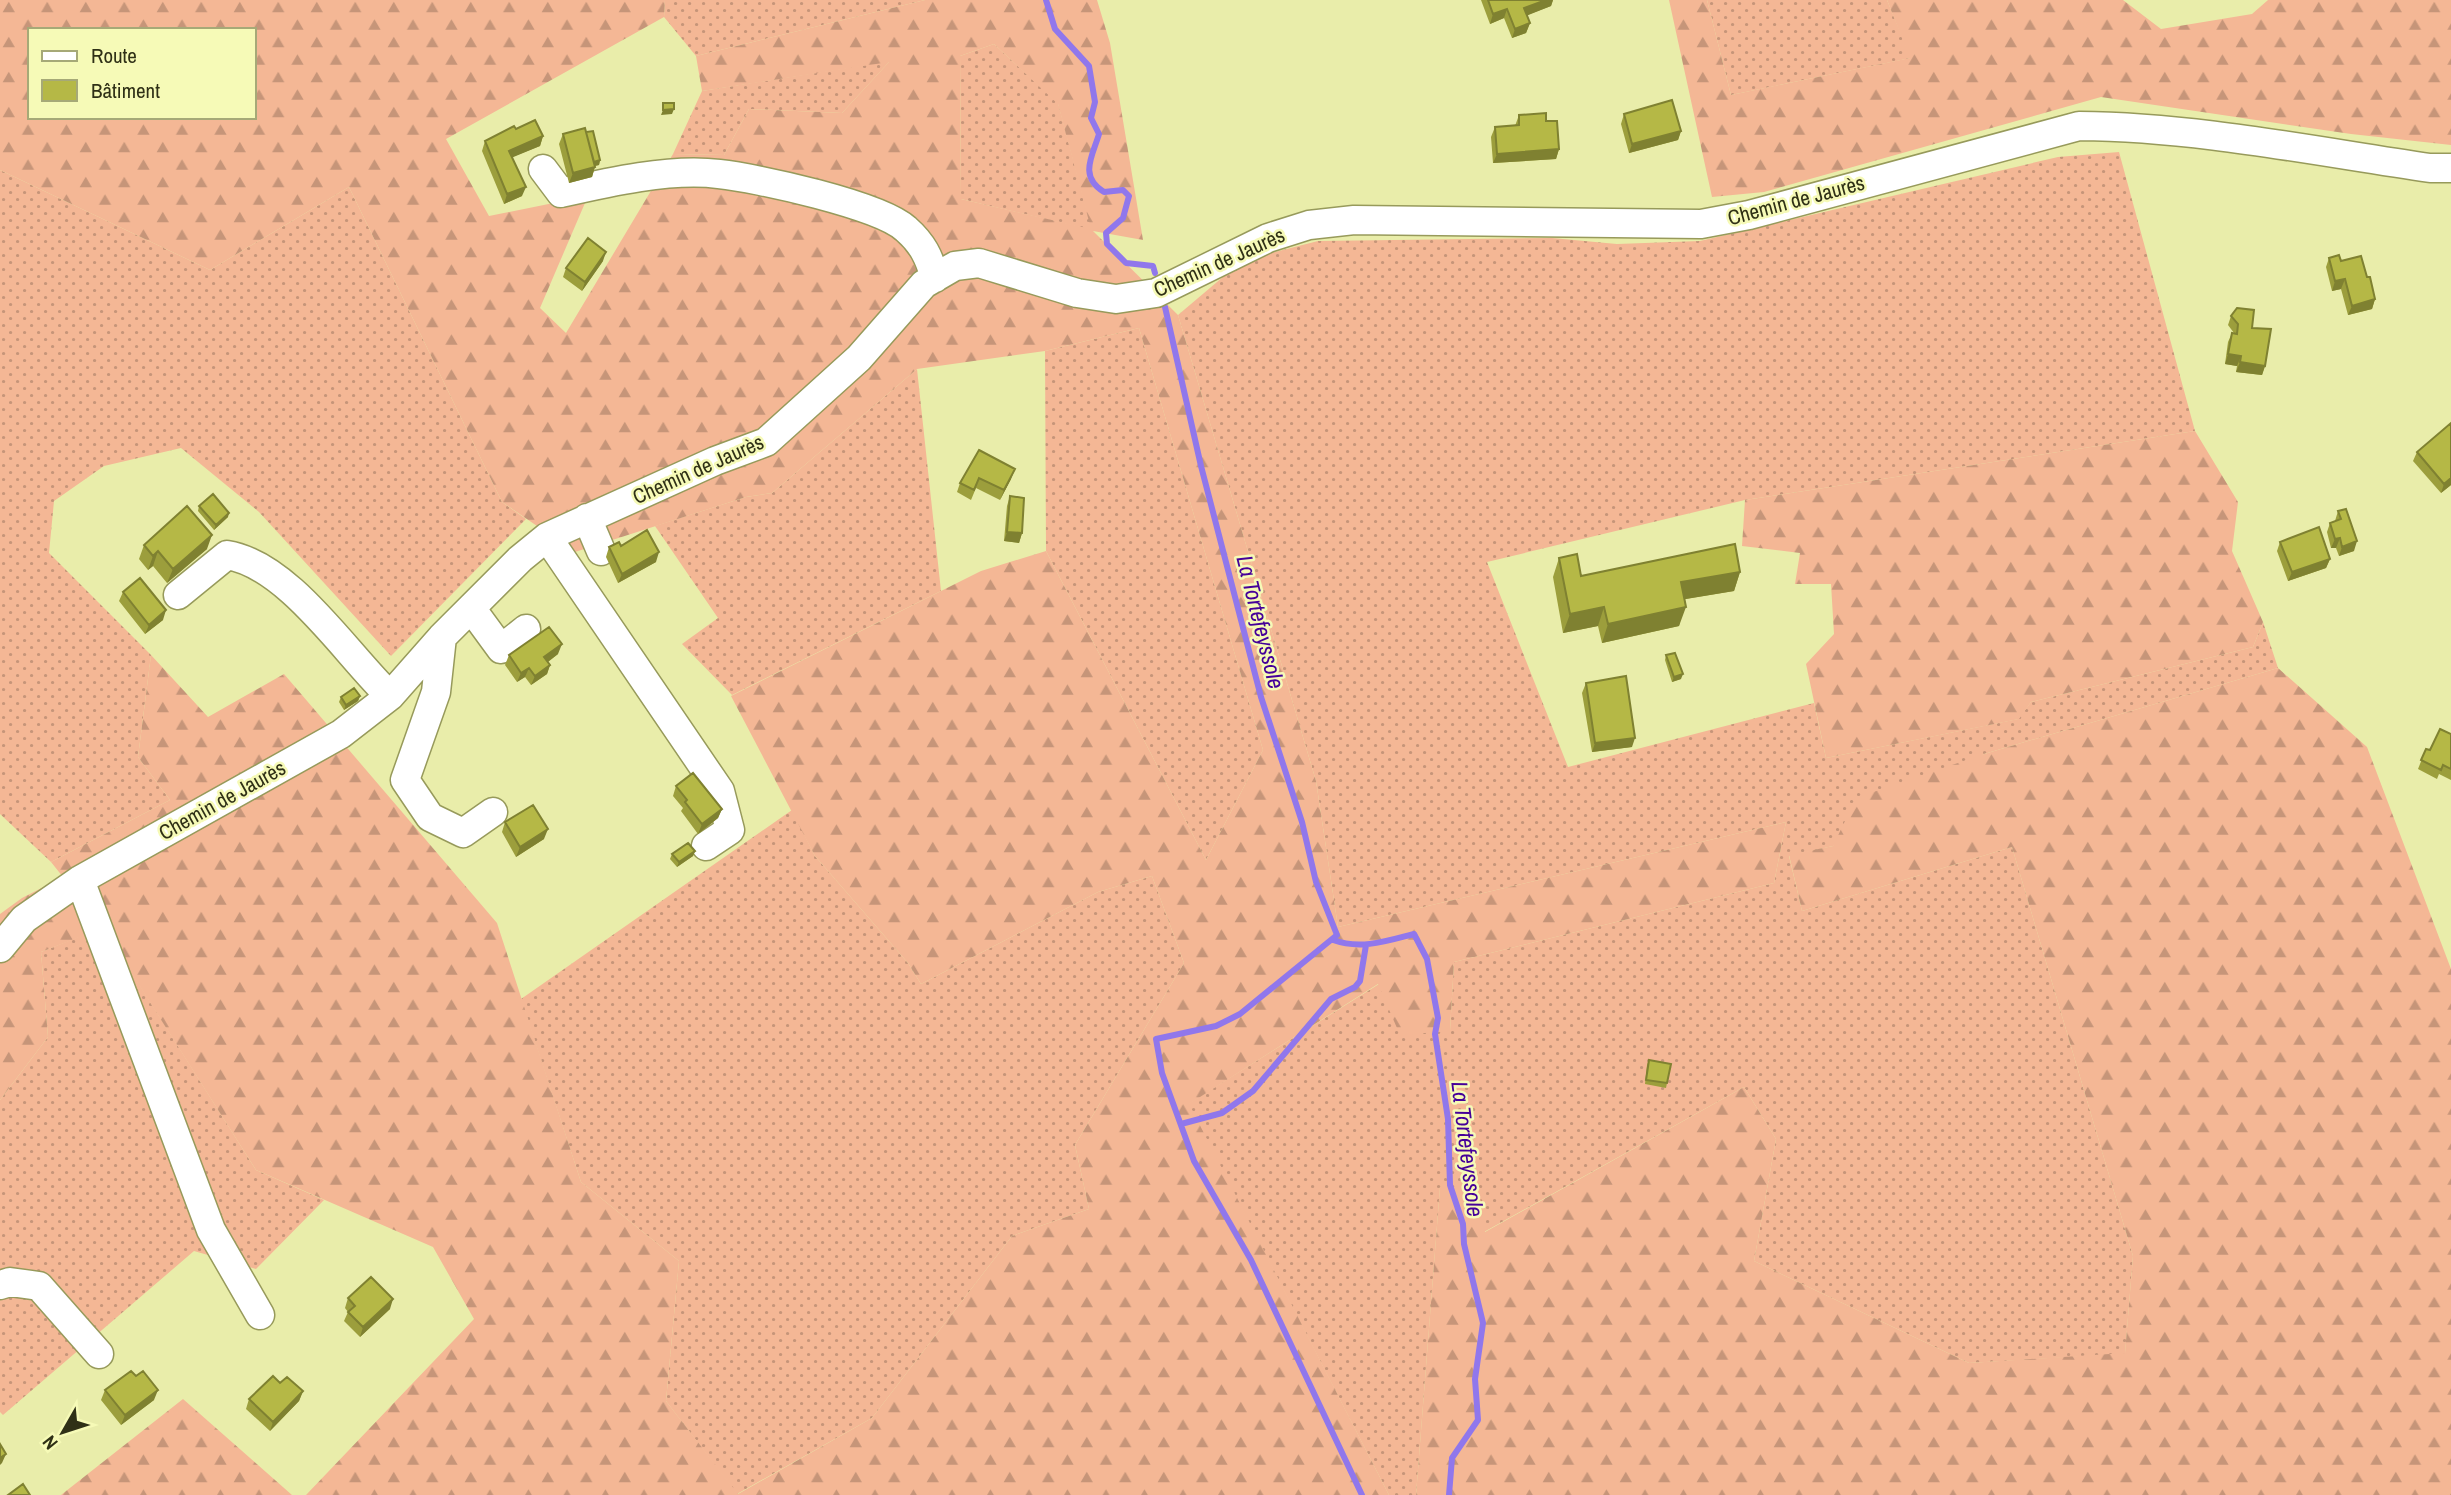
<svg xmlns="http://www.w3.org/2000/svg" width="2451" height="1495" viewBox="0 0 2451 1495" font-family="'Archivo Narrow',sans-serif">
  <defs>
    <pattern id="grass-dots" width="8" height="8" patternUnits="userSpaceOnUse" patternTransform="scale(1.75)"><rect width="8" height="8" fill="#f4b795"/><path d="M2 2h.1M6 6h.1" fill="none" stroke="#c69579" stroke-width="1.8" stroke-linecap="round"/></pattern>
    <pattern id="forest-firs" width="22" height="20" patternUnits="userSpaceOnUse" patternTransform="scale(1.75)"><rect width="22" height="20" fill="#f4b795"/><path d="M5 1l3.5 6h-7zM16 11l3.5 6h-7z" fill="#c69579"/></pattern>
  </defs>
  <rect width="100%" height="100%" fill="#e9edaa"/>
  <!-- grass -->
  <path fill="url(#grass-dots)" d="M665,0H925L696,56L664,17Z
    M1707,0H1887L1911,58L1731,95Z
    M994,44L1058,103L1092,230L961,199L960,56Z
    M890,61L842,113L749,109L724,155L673,154L702,91Z
    M2119,152L2195,431L1745,500L1487,562L1568,767L1814,703L1826,758L2018,719L2031,702L2253,647L2263,622L2278,668L1984,754L1833,846L1789,856L1802,911L2012,847L2133,1256L2125,1354L1969,1363L1754,1261L1776,1139L1744,1087L1484,1232L1440,1187L1416,1495H1389L1188,1104L1379,984L1450,1031L1454,962L1774,883L1786,822L1338,927L1316,781L1178,315L1230,271L1252,258L1318,241L1552,238L1617,244L1700,241L2058,157Z
    M0,170L210,270L349,187L502,502L526,519L391,656L259,512L181,448L104,466L54,501L49,553L151,655L138,757L170,800L51,862L0,814Z
    M1139,328L1263,750L1206,860L1046,551L1045,351Z
    M917,369L941,591L732,695L682,644L718,618L655,526L746,497L772,493Z
    M792,810L815,856L908,963L921,984L1098,892L1152,876L1184,963L1075,1145L1089,1209L1012,1236L872,1418L737,1494L666,1401L679,1261L581,1182L521,999Z
    M103,927L256,1170L324,1200L256,1269L194,1251L3,1415L0,1412V1100L48,1037L41,952Z"/>
  <!-- forest -->
  <path fill="url(#forest-firs)" fill-rule="evenodd" d="M0,0H665L664,17L446,139L489,216L588,196L540,308L566,333L673,154L724,155L749,109L842,113L889,62L702,91L696,56L925,0H1097L1110,43L1143,240L1093,231L1178,315L1316,781L1338,927L1786,822L1774,883L1454,962L1450,1031L1400,1035L1378,984L1189,1104L1389,1495H306L474,1319L433,1247L256,1170L103,928L41,952L48,1037L0,1100V914L22,898L63,877L51,862L170,800L138,757L151,655L208,717L284,674L497,923L581,1182L679,1261L666,1401L738,1494L872,1418L1012,1236L1089,1209L1075,1145L1184,963L1152,876L1098,892L921,984L908,963L815,856L731,696L981,571L1046,551L1206,860L1263,750L1139,328L1045,351L917,369L772,493L746,497L575,552L502,502L349,187L210,270L0,170ZM30,30H254V117H30ZM994,44L1058,104L1091,229L961,199L960,56Z
    M1669,0H1707L1731,95L1910,58L1887,0H2123L2161,29L2252,14L2268,0H2451V145L2351,134L2101,97L1764,192L1712,197Z
    M2195,431L2238,502L2232,551L2263,622L2253,647L2031,702L2019,719L1826,758L1806,664L1834,634L1831,584H1795L1800,553L1742,546L1745,500Z
    M2278,668L2367,747L2451,969V1495H1416L1440,1187L1479,1189L1485,1232L1744,1087L1776,1139L1754,1261L1969,1363L2125,1353L2133,1256L2012,847L1802,911L1789,855L1833,846L1856,798L1984,754Z
    M183,1399L292,1495H61Z"/>
  <g fill="none" stroke-linecap="round" stroke-linejoin="round">
    <!-- stream -->
    <path stroke="#9077ec" stroke-width="6" d="M1046,0L1055,29L1089,66L1095,102L1091,118L1099,134C1093,155 1078,176 1104,192L1123,190L1129,196L1123,218L1106,233L1107,244L1126,263L1153,266L1155,273
      M1165,307L1201,466L1261,697L1302,822L1316,882L1337,935L1240,1014L1216,1026L1156,1039L1162,1073L1194,1161L1251,1260L1362,1495
      M1333,940C1361,950 1387,941 1414,934L1427,959L1438,1018L1435,1034L1448,1119L1450,1185L1463,1224L1464,1244L1483,1323L1475,1379L1478,1420L1452,1458L1449,1495
      M1181,1124L1222,1113L1253,1091L1331,999L1355,987L1360,981L1366,945"/>
    <!-- minor casing -->
    <g stroke="#979a5b" stroke-width="31">
      <path id="minor" d="M543,169L561,193C609,182 670,168 719,174C757,178 880,205 906,229C923,244 929,257 935,278
        M587,518L601,551
        M547,537L720,791L730,830L706,846
        M178,595L227,555C289,565 346,654 390,696
        M471,608L501,649L526,629
        M442,637L436,692L405,780L430,817L463,833L493,812
        M80,880L211,1230L260,1315
        M0,948L24,919L80,880L341,734L390,696L442,637L520,559L547,537L715,461L766,442L859,358L924,284L955,266L979,263L1077,293L1116,299L1156,293L1268,238L1309,225L1354,220L1701,224L1749,215L2079,126C2197,127 2313,151 2430,168H2451
        M0,1285L10,1282L39,1286L99,1354"/>
    </g>
    <!-- minor -->
    <use href="#minor" stroke="#fff" stroke-width="28"/>
  </g>
  <!-- wall -->
  <path fill="#9c9e3c" d="M1481,0H1553L1551,6L1527,15L1530,23L1526,33L1512,38L1504,18L1490,24Z
    M1624,114L1681,131L1678,140L1629,153L1621,124Z
    M1519,115L1559,149L1556,159L1493,163L1491,137L1495,127L1515,126Z
    M516,129L543,136L540,146L512,157L522,196L504,204L482,151L485,141Z
    M586,132L600,160L599,165L595,166L592,177L569,183L559,144L563,134Z
    M2329,258L2341,261L2367,277L2375,299L2372,309L2348,315L2341,289L2332,291L2326,267Z
    M603,261L582,291L563,277L566,268Z
    M2231,316L2252,328L2265,366L2262,375L2236,372L2237,366L2225,364L2228,342L2232,333H2234L2228,325Z
    M979,450L1011,479L1000,500L976,488L971,500L957,492L960,483Z
    M2417,452L2451,485L2441,493L2413,461Z
    M1010,496L1022,533L1019,543L1004,541L1007,506Z
    M199,506L228,517L214,530L198,511Z
    M2338,511L2354,551L2339,556L2336,548H2331L2327,532L2330,523L2335,521Z
    M2280,542L2330,559L2326,568L2288,581L2277,551Z
    M144,545L207,549L167,583L153,566L148,570L139,559Z
    M621,546L656,562L618,583L606,557L609,547Z
    M1559,558L1581,576L1740,572L1734,591L1685,599L1679,626L1602,643L1598,626L1563,633L1553,577Z
    M123,592L163,620L145,634L119,601Z
    M558,654L548,662L550,665L547,674L531,685L525,677L517,682L505,665L509,655Z
    M1666,655L1681,679L1672,682L1665,660Z
    M1586,683L1632,747L1592,752L1582,693Z
    M360,696L358,701L344,710L339,702L341,697Z
    M2451,734V780L2439,774L2437,779L2418,769L2426,749L2430,750Z
    M676,786L722,809L718,818L698,834L681,811L683,808L673,796Z
    M505,822L544,839L516,857L502,832Z
    M695,851L693,856L677,867L670,859L672,854Z
    M1649,1060L1667,1083L1666,1088L1645,1084L1647,1065Z
    M348,1298L390,1309L360,1337L344,1321L348,1312L345,1308Z
    M280,1383L303,1391L299,1401L270,1431L246,1409L249,1399Z
    M105,1390L154,1400L121,1425L101,1400Z"/>
  <!-- shaded-wall -->
  <path fill="#7f8131" d="M1546,0H1553L1551,6L1521,18L1524,8Z
    M1507,9L1504,18L1490,24L1493,14Z
    M1530,23L1526,33L1512,38L1515,29Z
    M674,109L672,114L661,115L663,110Z
    M1681,131L1678,140L1629,153L1632,144Z
    M543,136L540,146L506,160L509,151Z
    M1559,149L1556,159L1493,163L1497,154Z
    M600,160L599,165L589,167L591,163Z
    M595,167L592,177L569,183L573,173Z
    M526,187L522,196L504,204L507,194Z
    M606,252L603,261L582,291L585,282Z
    M2345,279L2341,289L2332,291L2335,281Z
    M2375,299L2372,309L2348,315L2352,306Z
    M2228,354L2241,356L2237,366L2225,364Z
    M2240,362L2265,366L2262,375L2236,372Z
    M1015,469L1011,479L1000,500L1004,490Z
    M2451,478V485L2441,493L2444,484Z
    M229,513L228,517L214,530L216,525Z
    M1007,532L1022,533L1019,543L1004,541Z
    M212,535L207,549L167,583L173,569Z
    M2340,538L2336,548H2331L2335,539Z
    M2357,541L2354,551L2339,556L2342,547Z
    M158,551L153,566L148,570L153,556Z
    M659,552L656,562L618,583L622,574Z
    M2330,559L2326,568L2288,581L2292,572Z
    M1740,572L1734,591L1674,601L1681,582Z
    M1604,607L1598,626L1563,633L1570,614Z
    M1686,607L1679,626L1602,643L1608,624Z
    M166,610L163,620L145,634L149,625Z
    M562,644L558,654L541,667L544,657Z
    M550,665L547,674L531,685L535,676Z
    M529,668L525,677L517,682L521,673Z
    M1683,674L1681,679L1672,682L1674,677Z
    M360,696L358,701L344,710L346,705Z
    M1635,738L1632,747L1592,752L1595,743Z
    M722,809L718,818L698,834L702,824Z
    M548,829L544,839L516,857L520,847Z
    M695,851L693,856L677,867L679,862Z
    M393,1299L390,1309L360,1337L363,1327Z
    M158,1390L154,1400L121,1425L125,1415Z
    M303,1391L299,1401L270,1431L273,1422Z
    M6,1454L2,1463L0,1465V1458Z"/>
  <!-- building -->
  <path fill="#b5b846" stroke="#7f8131" stroke-width="2" d="M1488,0H1546L1524,8L1530,23L1515,29L1507,9L1493,14Z
    M1672,100L1681,131L1632,144L1624,114Z
    M663,103H674V109L663,110Z
    M1546,113V121H1557L1559,149L1497,154L1495,127L1519,125V115Z
    M535,120L543,136L509,151L526,187L507,194L485,141L514,126L516,129Z
    M585,128L595,167L573,173L563,134Z
    M593,131L600,160L594,162L586,132Z
    M588,238L606,252L585,282L566,268Z
    M2339,255L2341,261L2361,256L2367,277H2370L2375,299L2352,306L2345,279L2335,281L2329,258Z
    M2237,308L2254,310L2252,328L2271,329L2265,366L2240,362L2241,356L2228,354L2232,333L2237,334L2238,324L2231,316Z
    M2451,423V478L2444,484L2417,452Z
    M979,450L1015,469L1004,490L979,478L974,490L960,483Z
    M213,494L229,513L216,525L199,506Z
    M1010,496L1024,498L1022,533L1007,532Z
    M187,506L212,535L173,569L158,551L153,556L144,545Z
    M2346,509L2357,541L2342,547L2340,538L2335,539L2330,523L2341,519L2338,511Z
    M2319,527L2330,559L2292,572L2280,542Z
    M647,530L659,552L622,574L609,547L619,542L621,546Z
    M1735,544L1740,572L1681,582L1686,607L1608,624L1604,607L1570,614L1559,558L1577,554L1581,576Z
    M140,578L166,610L149,625L123,592Z
    M549,627L562,644L544,657L550,665L535,676L529,668L521,673L509,655Z
    M1675,653L1683,674L1674,677L1666,655Z
    M1626,676L1635,738L1595,743L1586,683Z
    M354,688L360,696L346,705L341,697Z
    M2440,729L2451,734V769L2443,765L2441,770L2421,760L2426,749L2430,750Z
    M693,773L722,809L702,824L685,802L687,800L676,786Z
    M533,805L548,829L520,847L505,822Z
    M688,843L695,851L679,862L672,854Z
    M1649,1060L1671,1064L1667,1083L1646,1080Z
    M371,1277L393,1299L363,1327L348,1312L355,1306L348,1298Z
    M131,1371L136,1376L143,1371L158,1390L125,1415L105,1390Z
    M273,1376L280,1383L287,1377L303,1391L273,1422L249,1399Z
    M0,1444L6,1454L0,1458Z
    M23,1484L30,1495H8Z"/>
  <g text-anchor="middle" dominant-baseline="central" stroke-width="5" stroke-linejoin="round" paint-order="stroke">
    <!-- street labels -->
    <g font-size="21" fill="#2f3016" stroke="#f6fab7">
      <text transform="translate(1796 200) rotate(-15)">Chemin de Jaurès</text>
      <text transform="translate(1219 262) rotate(-24)">Chemin de Jaurès</text>
      <text transform="translate(698 469) rotate(-24)">Chemin de Jaurès</text>
      <text transform="translate(222 800) rotate(-29)">Chemin de Jaurès</text>
    </g>
    <!-- water labels -->
    <g font-size="23" font-style="italic" fill="#450199" stroke="#f6fab7">
      <text transform="translate(1261 622) rotate(76)">La Tortefeyssole</text>
      <text transform="translate(1468 1149) rotate(83)">La Tortefeyssole</text>
    </g>
  </g>
  <!-- legend -->
  <rect x="28" y="28" width="228" height="91" fill="#f6fab7" stroke="#a6a977" stroke-width="2"/>
  <rect x="42" y="51" width="35" height="10" fill="#ffffff" stroke="#a6a977" stroke-width="2"/>
  <text x="91" y="63" font-size="21" fill="#2f3016">Route</text>
  <rect x="42" y="80" width="35" height="21" fill="#b5b846" stroke="#a6a977" stroke-width="2"/>
  <text x="91" y="98" font-size="21" fill="#2f3016">Bâtiment</text>
  <!-- north arrow -->
  <g transform="translate(63 1432) rotate(231)" stroke="#f6fab7" stroke-width="5" paint-order="stroke">
  <path d="M0-5L12 26L0 18L-12 26Z" fill="#2f3016"/>
  <text y="-10" font-size="19" font-weight="bold" text-anchor="middle" fill="#2f3016">N</text>
  </g>
</svg>
